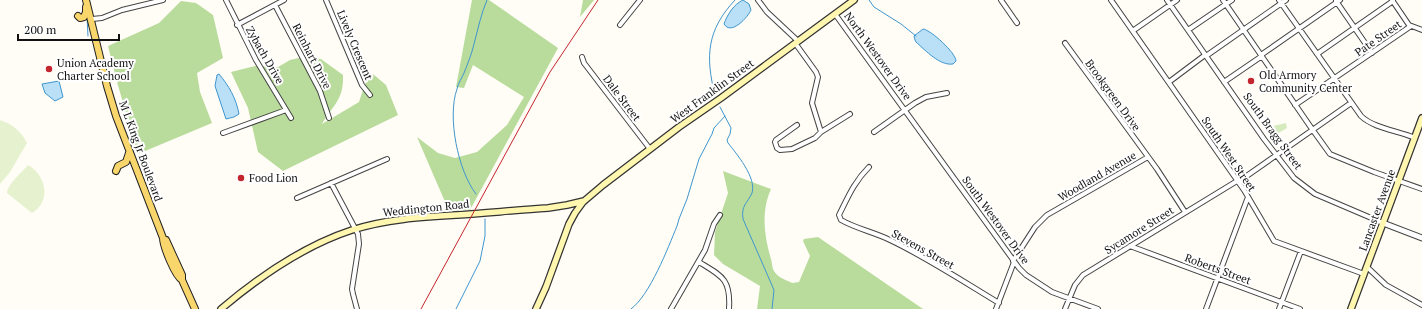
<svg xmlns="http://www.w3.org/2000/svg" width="1422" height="309" viewBox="0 0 1422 309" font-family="'PT Serif',serif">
  <rect width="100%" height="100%" fill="#fffdf5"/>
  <!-- green -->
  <path fill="#d5ebbd" d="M1286,123L1287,128L1275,135L1272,129L1273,126Z"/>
  <!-- forest -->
  <path fill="#b9dc9c" d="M472,0H489L558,48L470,210L449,211L417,137L438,153L455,158L477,152L507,125L524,97L473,65L464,88L456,87Z
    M583,0H594L580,17Z
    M181,1L196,3L213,15L223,58L197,73L200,92L212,123L138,154L117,82L108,46L159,23Z
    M307,56L321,59L343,75C344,100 333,105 322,124L359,102L365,84L373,74L386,85L398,115L283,171L258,152L248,108L231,72L255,66L278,67L290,60Z
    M723,171L771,189C761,211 764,236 771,259C772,262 772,268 774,271C777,277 786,280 792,283L799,282L810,256L803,241L804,239L818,237L923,309H757L760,286L723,264L714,255L715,232L728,193Z"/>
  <!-- pitch -->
  <path fill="#e6f2cf" d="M0,120C12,124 21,131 27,143L10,172L0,184Z
    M28,165C46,175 52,201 32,213L7,193C7,185 22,172 28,165Z"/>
  <!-- water -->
  <path fill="#b9e0f7" stroke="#3f96cf" d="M743,0L749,4L751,10C748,17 731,36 724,24C727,15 734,4 743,0Z
    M923,29C931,30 956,53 956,61L953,64C940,66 926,51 916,42L915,40L914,36Z
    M219,74C229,86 236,98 239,114L234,117L226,119L215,86L217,75Z
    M59,81L63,97L55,101L45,93L42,84Z"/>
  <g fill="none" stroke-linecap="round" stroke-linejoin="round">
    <!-- stream -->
    <path stroke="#3f96cf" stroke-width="1" d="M869,0L874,7L901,24L916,36
      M87,17L88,36
      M715,95C705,56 707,30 735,0
      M720,107L731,128L730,134L727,140L728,143C736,153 757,178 752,193C747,204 741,205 743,219L774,290L772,309
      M476,194C458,171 447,117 457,89C458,83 462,78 464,73C468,63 472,53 474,44C478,29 481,14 487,0
      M456,309L480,261L485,236V219
      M631,309C650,295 668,248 677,226L679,219L687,199L699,159L712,134L714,128L725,116"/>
    <!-- minor casing -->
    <g stroke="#444" stroke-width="6">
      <path id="minor" d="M226,0L256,60L291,118
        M326,0L362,85L370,95
        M758,0L767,12L798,41
        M1001,0L1017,23
        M1111,0L1244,190L1274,241L1364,274
        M1167,0L1264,139L1294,178L1315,194L1383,223
        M1223,0L1312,129L1330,154L1374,172L1422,189
        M1279,0L1361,116C1373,128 1399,131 1415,138
        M1392,0L1409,25L1422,30
        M1336,1L1372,53
        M275,5L320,91L329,118
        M835,14L1019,268L1026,275L1052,292L1098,309
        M92,19L102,18L122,10L163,0
        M237,25L284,0
        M620,25L640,0
        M1134,30L1177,0
        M1188,30L1232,0
        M795,43L816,72L818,77L812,103L821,132
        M1065,43L1157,169L1185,212
        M1317,54L1393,1
        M1261,55L1340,0
        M1206,56L1286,0
        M582,57L584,63L650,149
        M1169,82L1205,55
        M1224,82L1262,56
        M1295,105L1411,26
        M797,125L776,140L775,142L777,148L780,150L792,149L815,138L821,132L850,114
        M874,132L915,103L926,97L947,93
        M223,133L286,110
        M869,167C854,182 848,197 839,215L841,220C857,229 874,232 890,240C926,257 964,282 999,303
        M1238,182L1351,103
        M331,183L358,234L359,244L352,289L353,294L357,309
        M297,198L387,159
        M1130,246L1300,309
        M1013,261L1035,227L1047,215L1148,157
        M699,262C722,276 731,279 729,309
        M1367,267L1386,285L1422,305
        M671,309L705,250L714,224L720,215
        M996,309L1014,262
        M1065,309L1075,285L1083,275L1237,181
        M1206,309L1248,197
        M1279,309L1301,251"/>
    </g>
    <!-- tertiary casing -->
    <g stroke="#444" stroke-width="7">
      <path id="tertiary" d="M1383,223L1422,238"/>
    </g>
    <!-- secondary casing -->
    <g stroke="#333" stroke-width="8">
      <path id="secondary" d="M221,309C260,276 303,246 352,230C386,219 422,217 457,215C487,213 517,210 548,208L567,205L584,201
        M536,309L546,287L569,224L575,213L583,202L603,185L679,127L721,98L854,0
        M1351,309L1422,118"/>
    </g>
    <!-- primary casing -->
    <g stroke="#222" stroke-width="8">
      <path id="primary" d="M86,0L107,86L116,116L163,238C163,246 175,276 182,280L195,309
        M78,16L80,18L84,17L86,12V7
        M116,171L118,166L126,162L129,153
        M166,240L182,275V280"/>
    </g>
    <!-- minor -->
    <use href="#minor" stroke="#fff" stroke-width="4"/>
    <!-- tertiary -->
    <use href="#tertiary" stroke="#fff" stroke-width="5"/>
    <!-- secondary -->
    <use href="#secondary" stroke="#fff6b0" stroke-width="5.5"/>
    <!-- primary -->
    <use href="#primary" stroke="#f9d66b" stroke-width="6"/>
    <!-- rail -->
    <path stroke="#c4262e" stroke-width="1" d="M421,309L550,72L598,0"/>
  </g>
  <!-- markers -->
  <g fill="#c4262e" stroke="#fff" stroke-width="1.5">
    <circle cx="49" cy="69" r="4"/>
    <circle cx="1251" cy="81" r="4"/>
    <circle cx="241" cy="178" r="4"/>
  </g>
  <g text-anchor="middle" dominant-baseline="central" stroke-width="4" stroke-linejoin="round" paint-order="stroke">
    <!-- street labels -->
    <g font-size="11" fill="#111" stroke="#fff">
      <text transform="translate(1378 38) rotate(-35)">Pate Street</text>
      <text transform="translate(355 45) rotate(67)">Lively Crescent</text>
      <text transform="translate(265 55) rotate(60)">Zybach Drive</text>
      <text transform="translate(312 56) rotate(63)">Reinhart Drive</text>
      <text transform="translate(878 56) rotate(54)">North Westover Drive</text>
      <text transform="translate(712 91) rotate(-36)">West Franklin Street</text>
      <text transform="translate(1113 95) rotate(54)">Brookgreen Drive</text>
      <text transform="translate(622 98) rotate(53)">Dale Street</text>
      <text transform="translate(1273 131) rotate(54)">South Bragg Street</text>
      <text transform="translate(141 151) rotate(70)">M L King Jr Boulevard</text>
      <text transform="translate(1229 154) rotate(56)">South West Street</text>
      <text transform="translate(1097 176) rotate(-30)">Woodland Avenue</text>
      <text transform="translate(426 208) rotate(-6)">Weddington Road</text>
      <text transform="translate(1377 210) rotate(-70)">Lancaster Avenue</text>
      <text transform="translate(996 220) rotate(54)">South Westover Drive</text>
      <text transform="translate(1139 230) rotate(-32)">Sycamore Street</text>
      <text transform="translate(923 249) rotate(29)">Stevens Street</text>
      <text transform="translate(1218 269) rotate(20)">Roberts Street</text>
    </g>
    <!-- poi labels -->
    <g font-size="11" fill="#111" stroke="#fff" text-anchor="start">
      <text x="57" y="63">Union Academy<tspan x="57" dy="13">Charter School</tspan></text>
      <text x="1259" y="75">Old Armory<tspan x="1259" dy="13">Community Center</tspan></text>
      <text x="249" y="178">Food Lion</text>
    </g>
  </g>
  <!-- scale -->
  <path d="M18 34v6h101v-6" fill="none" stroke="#111111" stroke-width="2"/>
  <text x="24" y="34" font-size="12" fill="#111111" stroke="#ffffff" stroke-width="3" paint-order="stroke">200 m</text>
</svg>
